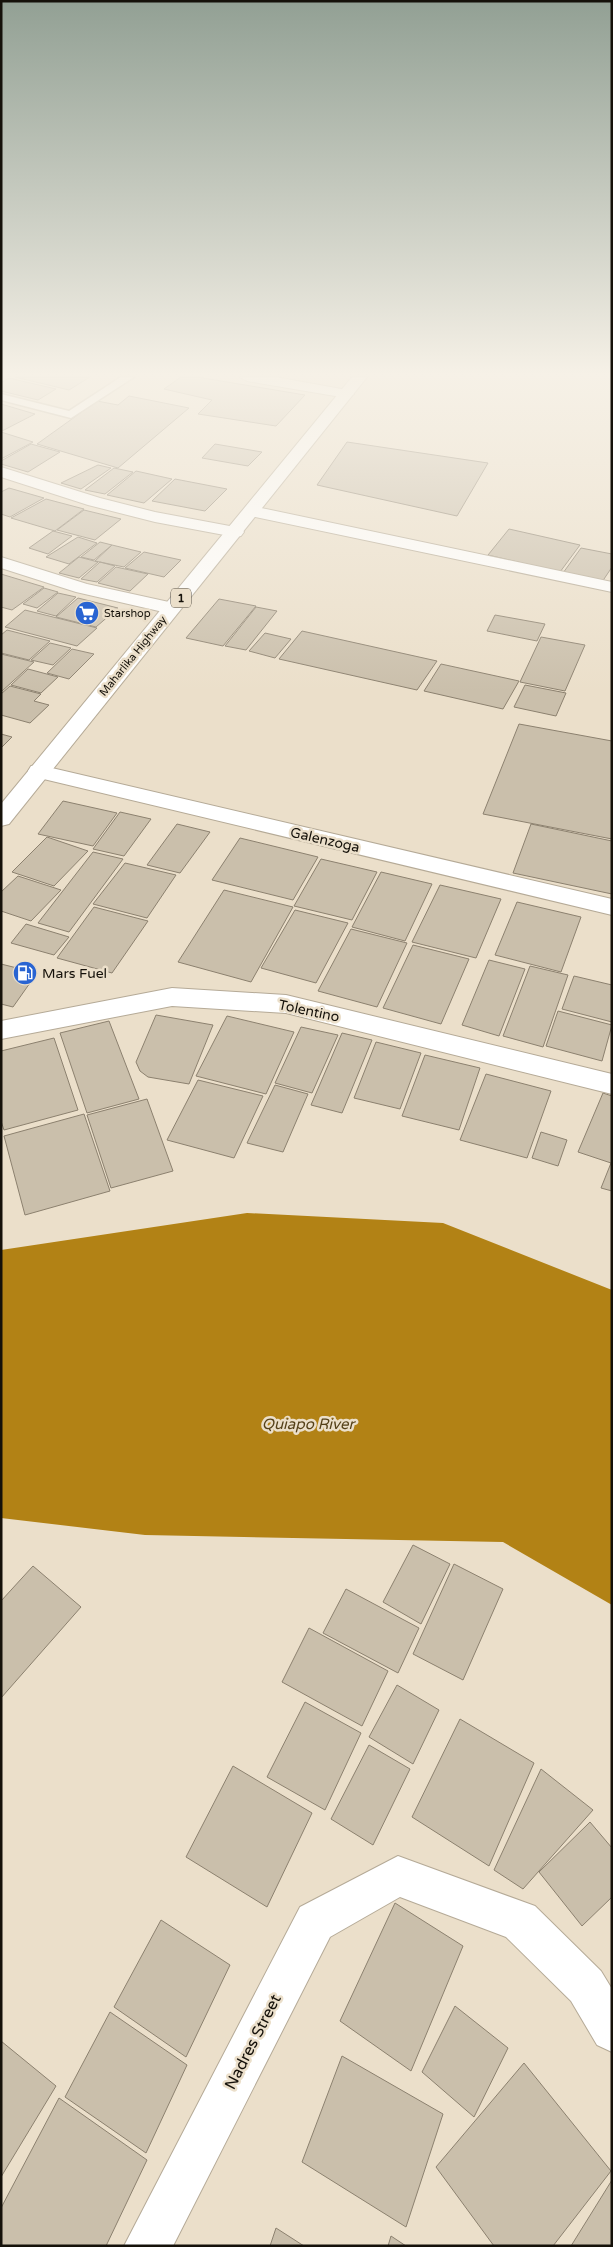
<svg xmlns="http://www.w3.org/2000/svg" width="613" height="2247" viewBox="0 0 613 2247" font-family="'Varela Round',sans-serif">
  <rect width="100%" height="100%" fill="#ebdfca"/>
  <!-- water -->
  <path fill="#b28215" d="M247,1213L443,1223L612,1290V1605L503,1542L145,1535L1,1518V1250Z"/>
  <!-- building -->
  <path fill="#cabfab" stroke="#8c816f" d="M15,377H90L69,390Z
    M181,377H197L305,395L276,426L198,414L212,400L164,389Z
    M9,378L56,389L38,400L1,391V383Z
    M129,396L189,408L118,468L37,444L97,401L118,405Z
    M1,404L35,414L2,431Z
    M1,432L33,442L1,459Z
    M347,442L488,463L457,516L317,485Z
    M31,444L60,452L28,472L1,464V461Z
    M215,444L262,452L248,466L202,458Z
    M98,465L111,468L81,489L61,483Z
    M114,468L133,472L105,494L85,490Z
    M136,471L172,479L144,503L107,495Z
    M175,479L227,489L205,511L152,501Z
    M9,488L44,498L10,517L1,514V492Z
    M46,499L84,509L55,531L11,518Z
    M84,510L121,519L95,540L57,530Z
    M509,529L580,545L560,572L488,555Z
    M53,531L72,536L48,554L29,548Z
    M78,537L97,543L69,564L46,557Z
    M100,542L112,545L94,560L81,557Z
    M112,545L141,552L124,567L95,561Z
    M581,548L612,554V567L602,582L563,573Z
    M144,552L181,560L164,577L125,568Z
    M79,557L98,562L79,578L59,573Z
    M100,562L115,566L97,582L81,579Z
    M116,567L148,574L130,591L98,583Z
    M1,574L44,587L12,610L1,607Z
    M44,588L58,592L37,608L23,604Z
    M58,593L76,597L56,616L37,611Z
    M78,598L118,608L96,627L56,617Z
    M219,599L256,606L223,646L186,638Z
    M256,607L277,611L246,650L225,646Z
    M25,610L97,628L77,646L5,627Z
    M495,615L545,624L537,641L487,631Z
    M7,630L50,641L29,660L1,653V635Z
    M302,631L437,661L417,690L279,659Z
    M265,633L291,639L275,658L249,651Z
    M541,637L585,645L565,691L520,682Z
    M50,643L71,648L53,665L31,660Z
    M72,649L94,654L69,679L47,673Z
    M1,654L34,662L1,692Z
    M441,664L519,681L503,709L424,691Z
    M28,669L58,677L41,693L11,685Z
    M525,685L566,693L556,716L514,707Z
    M10,686L41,694L34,701L49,705L30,723L1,715V694Z
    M519,724L612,741V839L483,814Z
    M1,734L12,737L1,748Z
    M63,801L117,813L93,846L38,834Z
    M120,812L151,819L124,856L93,849Z
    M177,824L210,832L180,873L147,865Z
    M531,824L612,841V894L513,873Z
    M47,837L88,851L54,886L12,872Z
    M240,838L318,857L293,900L212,880Z
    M93,852L123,859L69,932L38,923Z
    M321,859L377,872L352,920L294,906Z
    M125,863L176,875L147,918L93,904Z
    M381,872L432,884L405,941L352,927Z
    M18,876L61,890L31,921L1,911V892Z
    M440,885L501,899L476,958L412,942Z
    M224,890L293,907L251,982L178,962Z
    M517,902L581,917L561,972L495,955Z
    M94,907L148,921L112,973L57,958Z
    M295,910L348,923L316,983L261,968Z
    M26,924L69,937L54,955L11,943Z
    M351,929L407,943L377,1007L318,991Z
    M413,945L469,959L441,1024L383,1008Z
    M489,960L525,969L499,1036L462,1025Z
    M1,964L37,973L13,1007L1,1004Z
    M530,966L568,975L543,1047L503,1036Z
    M574,976L612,985V1022L562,1009Z
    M558,1011L612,1025L602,1061L546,1046Z
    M156,1015L213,1025L189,1084L148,1077L140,1071L136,1062Z
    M227,1016L294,1032L266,1094L196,1076Z
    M109,1021L139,1099L87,1113L60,1033Z
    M301,1027L338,1035L312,1093L275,1083Z
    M342,1033L372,1040L342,1113L311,1105Z
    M54,1038L78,1110L4,1130L1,1121V1051Z
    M376,1042L421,1053L400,1109L354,1098Z
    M425,1055L480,1068L459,1130L402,1116Z
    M486,1074L551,1091L527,1158L460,1140Z
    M198,1080L263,1096L234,1158L167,1140Z
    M275,1085L308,1094L283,1152L247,1143Z
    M603,1093L612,1096V1191L601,1188L611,1163L578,1152Z
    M147,1099L173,1171L111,1188L87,1115Z
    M84,1114L110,1191L25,1215L4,1136Z
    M541,1132L567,1140L558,1166L532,1158Z
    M413,1545L450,1564L421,1624L383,1602Z
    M454,1564L503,1589L463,1680L413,1654Z
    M33,1566L81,1607L1,1698V1601Z
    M346,1589L419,1628L398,1673L323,1633Z
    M309,1628L388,1671L362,1726L282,1682Z
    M397,1685L439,1710L413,1764L369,1737Z
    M305,1702L361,1733L325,1810L267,1777Z
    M460,1719L534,1763L489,1866L412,1817Z
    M369,1745L410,1769L373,1845L331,1819Z
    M233,1766L312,1813L267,1907L186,1857Z
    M541,1769L593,1810L523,1889L494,1870Z
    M590,1822L612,1848V1897L582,1926L539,1872Z
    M395,1903L463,1946L411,2071L340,2021Z
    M161,1920L230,1965L186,2057L114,2007Z
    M455,2006L508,2048L474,2117L422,2072Z
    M110,2012L187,2065L146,2153L65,2097Z
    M1,2041L56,2086L1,2177Z
    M342,2056L443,2114L406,2227L302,2162Z
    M524,2063L611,2171L553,2246H494L436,2167Z
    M59,2098L147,2160L106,2246H1V2208Z
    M612,2180V2246H571Z
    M276,2228L304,2246H270Z
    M391,2236L406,2246H388Z"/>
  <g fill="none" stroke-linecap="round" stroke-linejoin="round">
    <!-- lane casing -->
    <g stroke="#b5aa97" stroke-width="3">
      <path id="lane" d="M121,377H134L71,418L1,400V394L69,411Z"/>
    </g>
    <!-- street casing -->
    <g stroke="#b5aa97" stroke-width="2">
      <path id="street" d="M240,377H275L347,390L354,394L347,398L247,381Z
        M1,467L100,498L155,512L235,527L241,528L244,532L241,536L235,537L155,522L88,505L1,477Z
        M252,506L612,582V592L246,515L244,511L246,507Z
        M1,557L87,584L178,604L181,608L178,612L172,614L76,592L1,568Z
        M39,765L612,899V915L31,776L28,771L31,766Z
        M172,988L286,995L612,1074V1094L286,1013L172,1006L1,1039V1021Z
        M398,1856L535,1906L601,1971L612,1989V2052L597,2045L571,2001L506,1937L400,1897L330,1937L173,2246H124L300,1907Z"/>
    </g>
    <!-- primary casing -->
    <g stroke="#b5aa97" stroke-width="2">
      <path id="primary" d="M352,377H367L9,824L1,826V804Z"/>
    </g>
    <!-- lane -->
    <use href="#lane" fill="#fff" fill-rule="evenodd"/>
    <!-- street -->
    <use href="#street" fill="#fff" fill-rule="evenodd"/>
    <!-- primary -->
    <use href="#primary" fill="#fff" fill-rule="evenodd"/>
  </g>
  <!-- sky -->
  <linearGradient id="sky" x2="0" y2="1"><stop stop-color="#92a094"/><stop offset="0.54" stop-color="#f6f1e7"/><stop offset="1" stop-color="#f6f1e7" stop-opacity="0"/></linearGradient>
  <rect width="613" height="692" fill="url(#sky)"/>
  <!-- icons -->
  <defs>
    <g id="supermarket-disc" transform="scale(1.25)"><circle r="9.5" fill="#2964d2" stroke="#ebdfca"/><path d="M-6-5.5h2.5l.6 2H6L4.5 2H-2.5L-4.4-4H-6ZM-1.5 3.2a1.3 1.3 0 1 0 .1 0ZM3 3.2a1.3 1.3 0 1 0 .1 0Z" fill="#fff"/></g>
    <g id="fuel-disc" transform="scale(1.25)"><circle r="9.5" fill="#2964d2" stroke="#ebdfca"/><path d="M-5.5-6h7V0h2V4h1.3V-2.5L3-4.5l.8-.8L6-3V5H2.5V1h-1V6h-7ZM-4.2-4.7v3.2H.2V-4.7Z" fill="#fff"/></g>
  </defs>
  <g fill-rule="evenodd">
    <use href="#supermarket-disc" x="87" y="613"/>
    <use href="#fuel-disc" x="25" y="973"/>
  </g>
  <g text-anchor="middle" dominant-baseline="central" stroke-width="5" stroke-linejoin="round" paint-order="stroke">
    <!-- far-poi labels -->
    <g font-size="11" fill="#15110a" stroke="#ebdfca" text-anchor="start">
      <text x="104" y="613">Starshop</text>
    </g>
    <!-- far-street labels -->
    <g font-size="11" fill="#15110a" stroke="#ebdfca">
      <text transform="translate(133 656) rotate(-51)">Maharlika Highway</text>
    </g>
    <!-- shield labels -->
    <rect fill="#ebdfca" stroke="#554f44" stroke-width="1" x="171" y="588.5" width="20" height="19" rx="4"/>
    <g font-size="12" font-weight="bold" fill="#15110a">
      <text x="181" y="598">1</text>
    </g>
    <!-- street labels -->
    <g font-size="14" fill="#15110a" stroke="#ebdfca">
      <text transform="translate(325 840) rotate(13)">Galenzoga</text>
      <text transform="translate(309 1011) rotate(12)">Tolentino</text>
    </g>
    <!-- poi labels -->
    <g font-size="14" fill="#15110a" stroke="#ebdfca" text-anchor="start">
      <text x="42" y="973">Mars Fuel</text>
    </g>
    <!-- water labels -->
    <g font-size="15" font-style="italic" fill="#544018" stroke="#ebdfca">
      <text x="308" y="1424">Quiapo River</text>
    </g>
    <!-- near-street labels -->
    <g font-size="16" fill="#15110a" stroke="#ebdfca">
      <text transform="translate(253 2042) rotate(-63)">Nadres Street</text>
    </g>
  </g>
  <!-- border -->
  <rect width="613" height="2247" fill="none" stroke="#15110a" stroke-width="5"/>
</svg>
